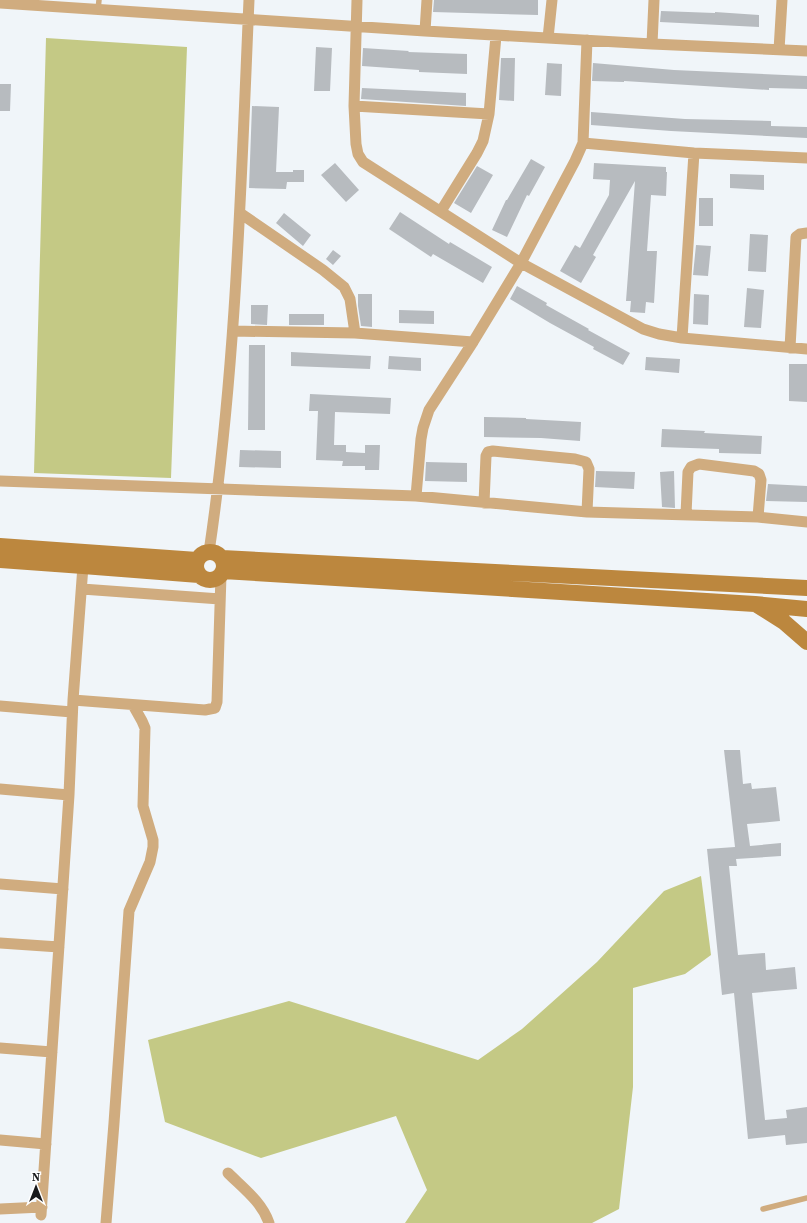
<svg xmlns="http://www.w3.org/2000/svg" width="807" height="1223" viewBox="0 0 807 1223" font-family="'Source Serif 4',serif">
  <rect width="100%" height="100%" fill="#f0f5f9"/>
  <!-- green -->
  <path fill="#c4c985" d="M46,38L187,47L171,478L34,473Z
    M701,876L711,955L685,974L633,988V1087L619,1209L592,1223H405L427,1190L396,1116L261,1158L165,1122L148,1040L289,1001L478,1060L522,1029L597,962L664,891Z"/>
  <!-- building -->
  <path fill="#b7bbbf" d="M434,0H538V15L433,12Z
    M661,11L715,13V12L759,15V27L660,22Z
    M316,47L332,48L330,91H314Z
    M363,48L409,51L408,52L467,54V74L419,72V70L362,66Z
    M501,58H515L514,101L499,100Z
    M547,63L562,64L561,96L545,95Z
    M593,63L674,70L807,76V89L769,88V90L624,81V82L592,81Z
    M0,84H11L10,111H0Z
    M362,88L466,93V106L361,99Z
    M252,106L279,107L276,172H293V170H304V182H287L286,189L249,188Z
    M591,112L685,119L771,121V126L807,127V138L671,131L591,125Z
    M531,159L545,167L529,196L527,195L507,237L492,230L506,200H507Z
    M335,163L359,190L346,202L321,175Z
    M594,163L666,167V172H667L666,196L651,195L647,251H657L654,303L646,302L645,313L630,312L631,301H626L635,181L593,255L596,257L581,283L560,271L575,245L580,248L609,195L610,180L593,179Z
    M477,166L493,175L471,213L454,203Z
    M730,174L764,175V190L730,188Z
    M699,198H713V226H699Z
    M400,212L449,244L450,242L492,267L483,283L433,254L431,257L389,229Z
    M284,213L311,235L303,246L276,223Z
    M750,234L768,235L766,272L748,271Z
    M696,245L711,246L708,276L693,275Z
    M333,250L341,256L333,265L326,259Z
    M517,286L547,303L546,305L589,329L588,330L630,353L623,365L593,349L594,347L550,323L510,299Z
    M747,288L764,290L761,328L744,327Z
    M358,294H372V327L361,326L358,306Z
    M694,294L709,295L708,325L693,324Z
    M251,305H268L267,325L251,324Z
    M399,310L434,311V324L399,323Z
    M289,314H324V325H289Z
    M249,345H265V430H248Z
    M291,352L371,356L370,369L291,366Z
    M389,356L421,358V371L388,369Z
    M646,357L680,359L679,373L645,370Z
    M789,364H807V402L789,401Z
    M310,394L391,398L390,414L335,412L334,445H346V452L365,453V445H380L379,470H365V466H342L343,461L316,460L318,411H309Z
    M484,417L526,418V419L581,422L580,441L541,438L484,437Z
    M662,429L705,431L704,433L762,436L761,454L719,453V449L661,447Z
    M240,450L281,451V468L239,467Z
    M426,462L467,463V482L425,481Z
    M596,471L635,472L634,489L595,487Z
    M674,471L675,508L662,507L660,472Z
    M768,484L807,486V502L766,501Z
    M724,750H740L743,784L751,783L752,789L776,787L780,821L747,824L750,846L781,843V856L736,859L737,866H729L738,955L765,953L766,970L795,967L797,989L752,993L765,1120L787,1118L786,1110L807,1107V1143L786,1145L785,1135L748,1139L734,993L722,995L707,849L735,847Z"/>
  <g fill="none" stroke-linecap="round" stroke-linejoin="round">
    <!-- lane -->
    <path stroke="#d0ac7f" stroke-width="5.5" d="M98,10L99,0
      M763,1209L807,1198"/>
    <!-- street -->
    <path stroke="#d0ac7f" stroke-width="11" d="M357,0L354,106L356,144L358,154L363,162L521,263L643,329L659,334L682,338L807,349
      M0,3L425,31L652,44L807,51
      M425,31L427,0
      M548,38L552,0
      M652,44L654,0
      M779,50L782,0
      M354,106L489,114
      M583,143L694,153L807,158
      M441,211L477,153L483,141L489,114L496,36
      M240,213L323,270L344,287L350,299L355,333
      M233,331L355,333L473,342
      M682,338L694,153
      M790,348L796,237L800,234L807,233
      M0,481L416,496L587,512L758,517L807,522
      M416,496L421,439L423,428L429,410L473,342L521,263L575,161L583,143L587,40
      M484,503L486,456L488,452L493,451L575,459L586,462L589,469L587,512
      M686,514L688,472L691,467L699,464L754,471L759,474L761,480L758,517
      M209,552C236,370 241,184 249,0
      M82,589L220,599
      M73,700L205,710L215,708L217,702L221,575
      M0,706L72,712
      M0,789L69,795
      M0,884L63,889
      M0,943L59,947
      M0,1048L52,1052
      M0,1140L46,1144
      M228,1173C243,1188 262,1202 269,1223
      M0,1209L42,1207
      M41,1215L69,795L73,700L83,566
      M106,1223L114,1123L129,911L150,862L153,847V840L143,806L145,728L142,721L133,705"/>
    <!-- secondary -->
    <path stroke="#bc873e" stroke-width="16" d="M0,546L197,560
      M196 566a14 14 0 1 1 28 0a14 14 0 1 1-28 0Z
      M222,558L807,588
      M0,560L83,566L199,575
      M223,571L755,604L807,609
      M757,605L784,622L807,642"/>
  </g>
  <!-- north arrow -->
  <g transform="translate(36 1187)" stroke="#ffffff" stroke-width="3" paint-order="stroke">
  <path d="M0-3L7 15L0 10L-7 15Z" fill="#18191b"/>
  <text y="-6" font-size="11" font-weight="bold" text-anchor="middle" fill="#18191b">N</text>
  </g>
</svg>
